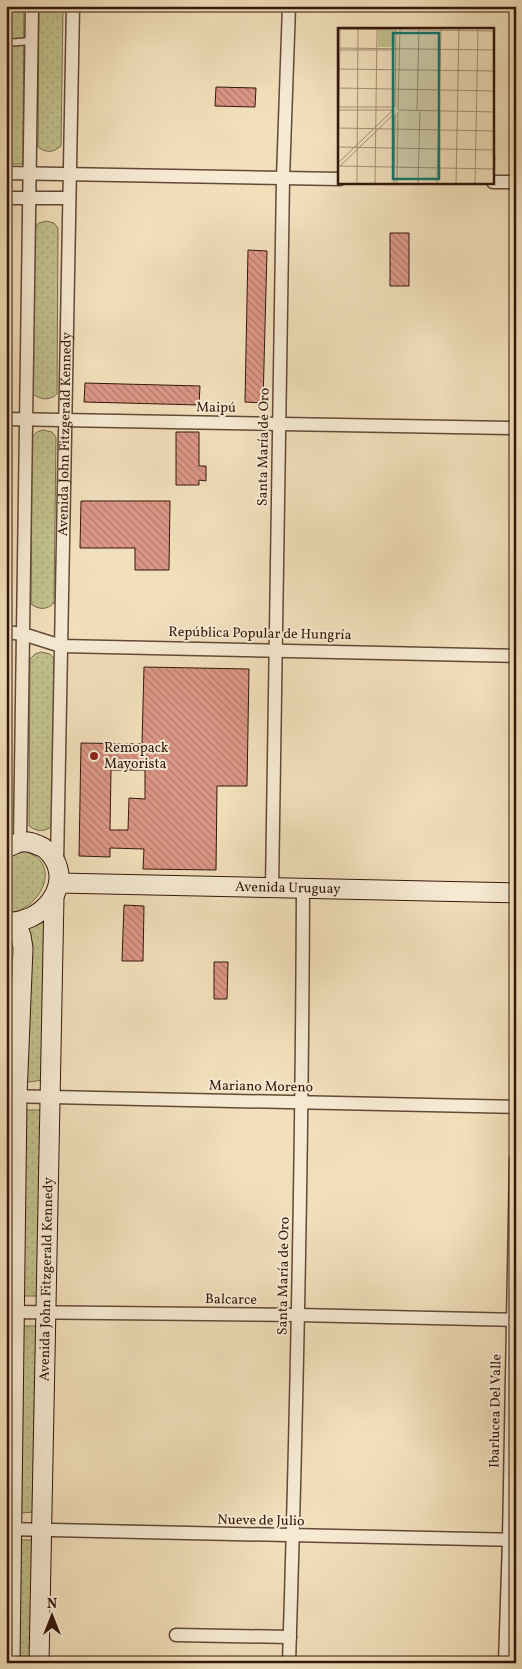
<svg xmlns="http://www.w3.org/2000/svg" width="522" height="1669" viewBox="0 0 522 1669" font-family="Vollkorn,serif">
  <defs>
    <pattern id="grass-dots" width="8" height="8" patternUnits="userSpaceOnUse" patternTransform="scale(1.25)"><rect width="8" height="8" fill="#c1c08c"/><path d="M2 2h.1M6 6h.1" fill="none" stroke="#a6a477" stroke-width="1.8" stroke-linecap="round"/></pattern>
    <pattern id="building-back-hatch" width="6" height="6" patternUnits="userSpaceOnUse" patternTransform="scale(1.25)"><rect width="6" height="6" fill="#dc9786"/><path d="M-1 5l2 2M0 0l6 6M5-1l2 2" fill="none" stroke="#b37a6c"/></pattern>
  </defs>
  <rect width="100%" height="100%" fill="#f1dfbb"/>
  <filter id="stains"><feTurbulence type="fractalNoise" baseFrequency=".004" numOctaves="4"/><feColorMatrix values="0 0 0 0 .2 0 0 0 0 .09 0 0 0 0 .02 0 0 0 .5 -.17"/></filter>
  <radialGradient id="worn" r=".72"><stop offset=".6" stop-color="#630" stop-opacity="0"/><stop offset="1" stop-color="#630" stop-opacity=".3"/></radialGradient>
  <!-- grass -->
  <path fill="url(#grass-dots)" stroke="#7a6c4c" d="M6,6H24L23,164H6Z
    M39,6H63L61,146C53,153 46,153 38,147Z
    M46,221L54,223L58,228L57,394C49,401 41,400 33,394L34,227L39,223Z
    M43,430L52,432L56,437L54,603C47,610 39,610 31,604L32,437L37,432Z
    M41,652L50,654L54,659L52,826C45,832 37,832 29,826L30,659L35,654Z
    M23,851C66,862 39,913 6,913V857Z
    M45,917L43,1080L29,1082L24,1078L26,927Z
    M25,1110H40L43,1114L37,1296H22Z
    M23,1326H38L35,1512L20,1513Z
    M19,1540H34L33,1663H14Z"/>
  <!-- building -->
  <path fill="url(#building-back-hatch)" stroke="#34170b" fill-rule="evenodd" d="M216,87L256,88L255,107L215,106Z
    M390,233H409V286H390Z
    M248,250L267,251L263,403L245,402Z
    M85,383L200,386L199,405L84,402Z
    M176,432H199V466H206V481L199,480V485H176Z
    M81,501H170L169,570H135V548H80Z
    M144,667L249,669L247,786H217L216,870L143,869L144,849L110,848V857L79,856L81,743L142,744ZM111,770H145V799L129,798L128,830H110Z
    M124,905L144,906L143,961H122Z
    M214,962H228L227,999H214Z"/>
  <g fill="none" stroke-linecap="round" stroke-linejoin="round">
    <!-- lane casing -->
    <g stroke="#634937" stroke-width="9">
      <path id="lane" d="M6,43L31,41"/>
    </g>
    <!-- street casing -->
    <g stroke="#634937" stroke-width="15">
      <g id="street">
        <path d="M6,173L340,179"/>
        <path d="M493,182H516"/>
        <path d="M6,198H69"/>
        <path d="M6,419L516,428"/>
        <path d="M6,632L23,634L61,646L516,656"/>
        <path d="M20,842L32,6"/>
        <path id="s1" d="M57,863L73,6"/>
        <path d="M272,888L283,178L289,6"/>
        <path d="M6,1096L516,1107"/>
        <path d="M8,1312L298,1315L516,1320"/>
        <path d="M6,1529L516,1540"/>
        <path d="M176,1635L290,1637"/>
        <path d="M289,1663C297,1405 302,1147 303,889"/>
        <path d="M505,1663L509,1540L516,1160"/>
      </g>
    </g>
    <!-- secondary casing -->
    <g stroke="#34170b" stroke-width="21">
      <g id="secondary">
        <path d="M6,848C11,846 16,843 21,842C28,841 33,843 40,846C46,848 50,853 54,859C72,890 38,925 6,922"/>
        <path id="s2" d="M59,883L516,893"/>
        <path d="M10,1663L17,1097L23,948L21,936L16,923"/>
        <path id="s3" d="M39,1663L54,897"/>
      </g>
    </g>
    <!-- lane -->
    <use href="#lane" stroke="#f6ead3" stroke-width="6"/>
    <!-- street -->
    <use href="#street" stroke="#f6ead3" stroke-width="12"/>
    <!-- secondary -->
    <use href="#secondary" stroke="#f6ead3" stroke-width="19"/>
  </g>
  <!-- markers -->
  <circle fill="#8f2418" stroke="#f6ead3" stroke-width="2" cx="94" cy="756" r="5"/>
  <g text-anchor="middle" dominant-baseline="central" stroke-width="4" stroke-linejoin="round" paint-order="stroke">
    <!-- street labels -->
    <g font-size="14" fill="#34170b" stroke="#f6ead3">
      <text transform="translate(216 408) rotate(1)">Maipú</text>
      <text stroke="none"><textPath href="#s1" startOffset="429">Avenida John Fitzgerald Kennedy</textPath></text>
      <text transform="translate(264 447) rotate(-89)">Santa María de Oro</text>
      <text transform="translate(260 634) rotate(1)">República Popular de Hungría</text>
      <text stroke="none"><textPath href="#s2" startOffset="229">Avenida Uruguay</textPath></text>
      <text transform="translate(261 1087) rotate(1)">Mariano Moreno</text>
      <text transform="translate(284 1276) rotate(-89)">Santa María de Oro</text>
      <text stroke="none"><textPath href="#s3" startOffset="384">Avenida John Fitzgerald Kennedy</textPath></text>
      <text transform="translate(231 1300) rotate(1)">Balcarce</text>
      <text transform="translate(496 1411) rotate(-89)">Ibarlucea Del Valle</text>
      <text transform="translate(261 1521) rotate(1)">Nueve de Julio</text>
    </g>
    <!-- poi labels -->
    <g font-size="14" fill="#34170b" stroke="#f6ead3" text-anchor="start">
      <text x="104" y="748">Remopack<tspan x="104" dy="16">Mayorista</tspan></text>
    </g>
  </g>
  <!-- overview -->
  <g transform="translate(338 28)">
    <rect width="156" height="156" fill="#f1dfbb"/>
    <path d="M40,2H57V19H40Z" fill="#c1c08c"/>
    <path fill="none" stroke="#a58f75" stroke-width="1" d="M0,1L157,3M0,20L157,22M1,22H59M0,41L157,43M0,60L157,63M0,79H56M57,79L58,1M60,81L62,1M1,82H54M60,82L157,84M79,83L81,1M0,100L157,103M0,119L157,122M0,135L54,83M0,138L157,141M2,138L56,86M0,153L2,1M19,156L20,1M37,156L39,1M56,156L57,86M59,156L60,84M80,156L82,83M99,156L103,1M118,156L121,0M137,156L140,0M156,156L157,128"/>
    <path fill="#0f766e" fill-opacity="0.15" stroke="#0f766e" stroke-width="2.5" d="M55,5H101V151H55Z"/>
    <rect width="156" height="156" fill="none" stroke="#34170b" stroke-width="2.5"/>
  </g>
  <!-- margin -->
  <rect width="522" height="1669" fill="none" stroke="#f1dfbb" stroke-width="25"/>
  <rect x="8" y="8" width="507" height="1654" fill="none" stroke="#34170b" stroke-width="2.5"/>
  <rect x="12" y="12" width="497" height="1644" fill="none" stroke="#34170b"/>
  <!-- north arrow -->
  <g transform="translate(52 1616)" stroke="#f6ead3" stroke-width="4" paint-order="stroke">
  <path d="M0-4L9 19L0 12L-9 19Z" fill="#34170b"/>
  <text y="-8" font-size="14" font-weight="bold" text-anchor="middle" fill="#34170b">N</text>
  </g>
  <rect width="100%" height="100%" filter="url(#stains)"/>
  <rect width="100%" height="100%" fill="url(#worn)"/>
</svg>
